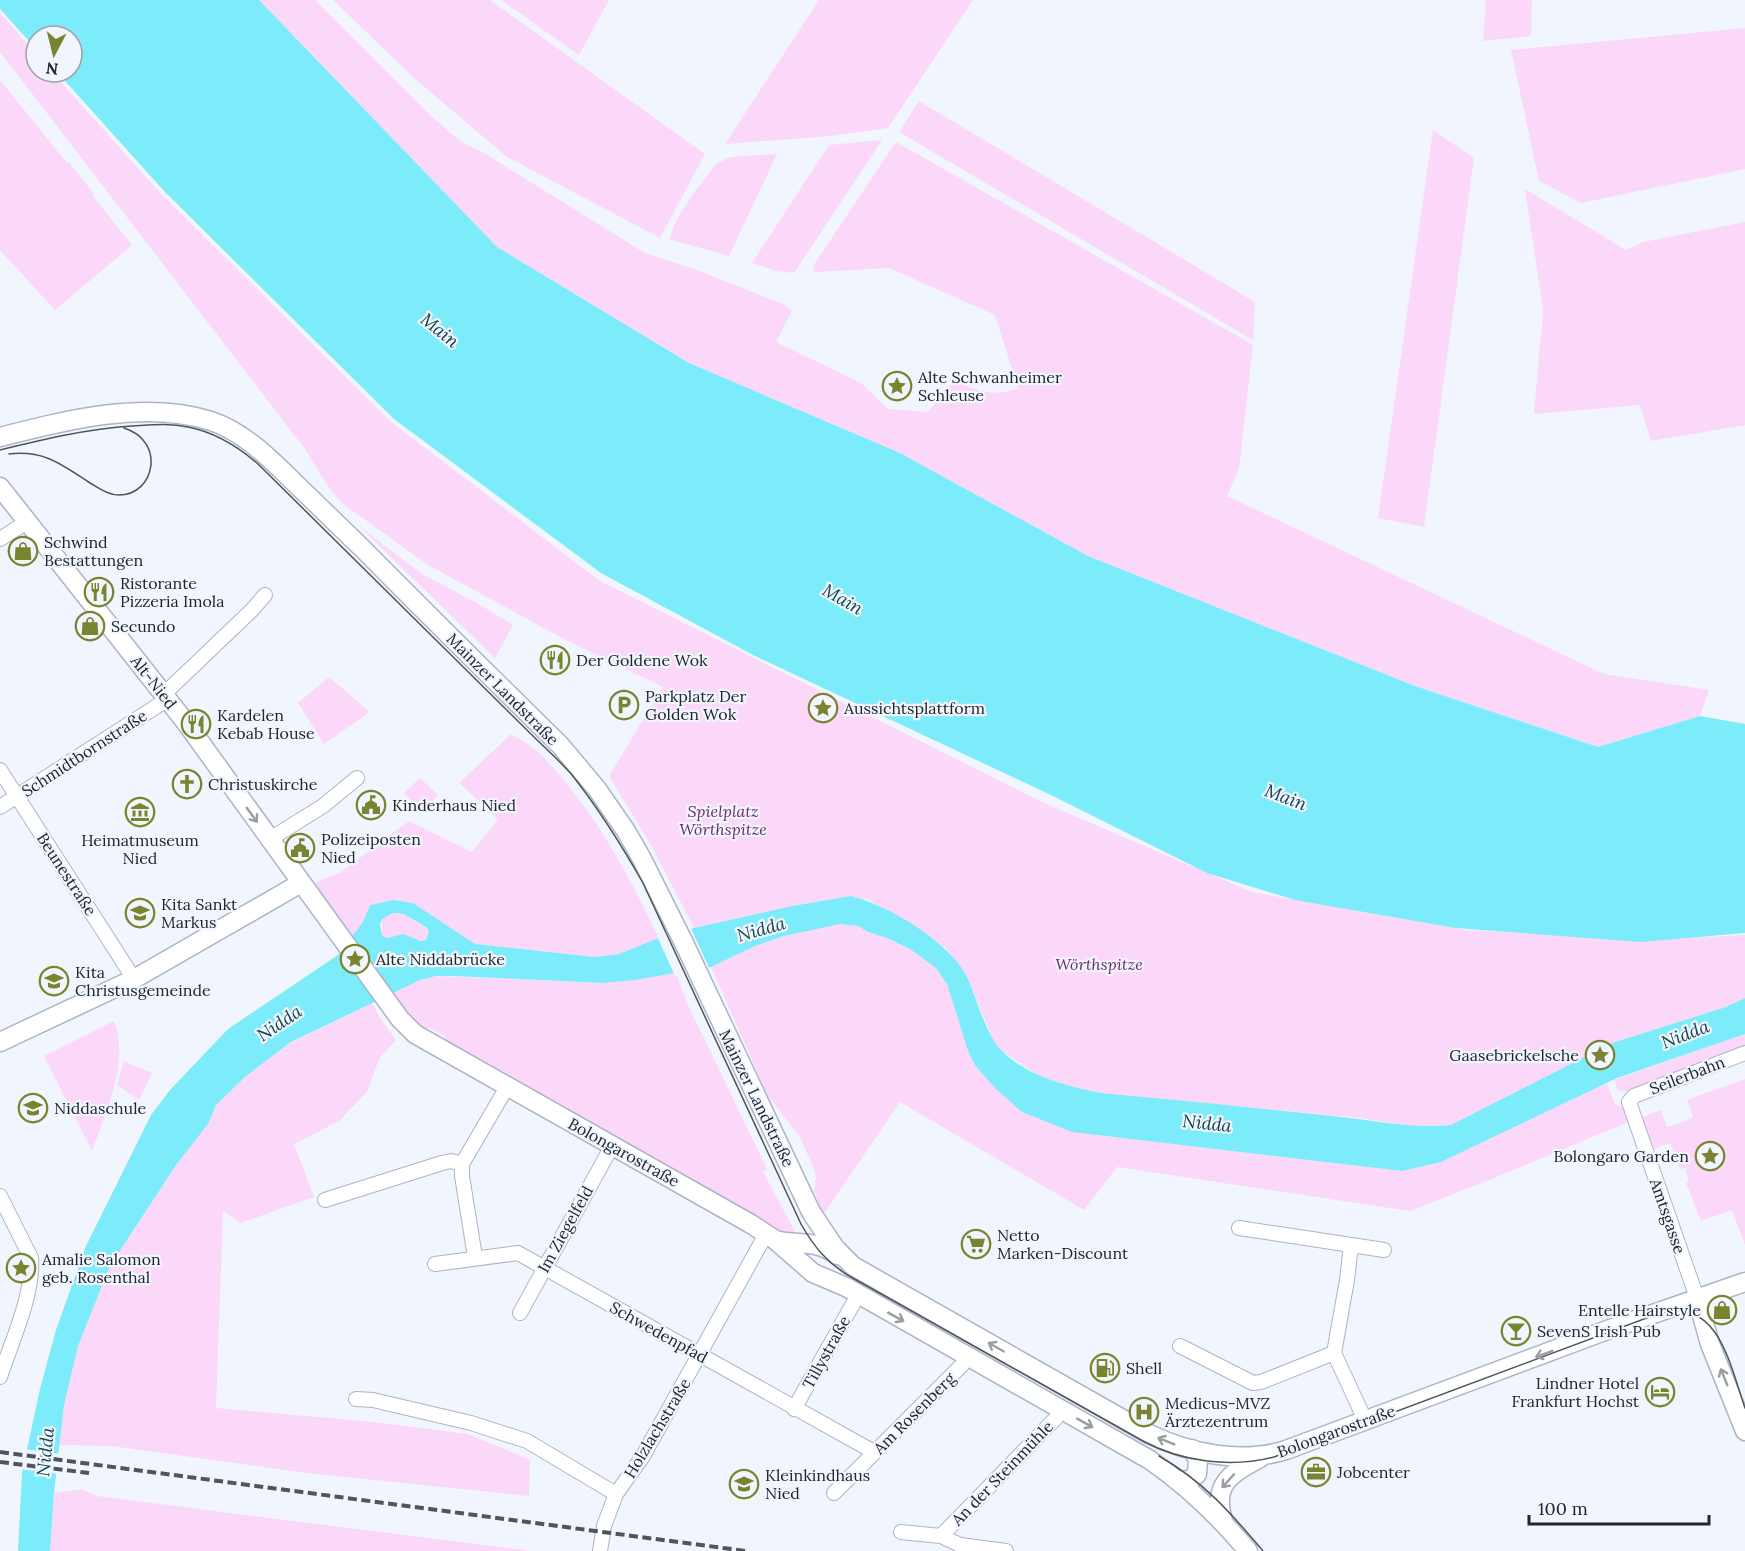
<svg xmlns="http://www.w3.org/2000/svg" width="1745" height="1551" viewBox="0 0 1745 1551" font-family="Lora,serif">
  <rect width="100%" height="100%" fill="#f1f5fd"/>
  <!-- green -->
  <path fill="#fbd8fa" d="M259,0H315L431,116L460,141L484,153L645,253L697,270L783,304L792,311L776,342L861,383L888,409L928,412L954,381C974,390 997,398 1018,388L995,315L889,268L815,272L813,266L896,142L1253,345L1239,469L1227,496L1604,674L1709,690L1700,716L1598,747L1415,686L1088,556L900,453L733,382L749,367L732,382L689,363L497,247Z
    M333,0H490L705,154L660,238L507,157L414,78Z
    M501,0H609L579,55Z
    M819,0H973L888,128L831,136L725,144Z
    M1486,0H1532L1531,36L1483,41Z
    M0,13L36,54V72H52L161,194L391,422L600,581L1042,802L1252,892L1465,930L1648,940L1745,935V998L1726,1007L1612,1043L1451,1125L1411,1126L1361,1118L1101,1093L1063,1085L1039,1076L1002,1051L994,1042L967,976L946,948L920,930L869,900L851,896L792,906L694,928L652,847L609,776L663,687L564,639L428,565L343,504L329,488L305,449L0,52Z
    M1745,28V169L1581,203L1539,181L1511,50Z
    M0,80L67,163L69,162L94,194L93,196L132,245L55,310L0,250Z
    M919,101L1255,302L1253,340L899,132Z
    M1433,130L1474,158L1424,527L1378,518Z
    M882,140L794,273L777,271L752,263L829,145Z
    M777,154L729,256L669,239L676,221L692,195L717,163L731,157Z
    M1525,189L1626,250L1643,242L1745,222V425L1651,441L1640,405L1534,414L1543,310Z
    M359,526L422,574L477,603L513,625L495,658Z
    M329,677L370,712L324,744L298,703Z
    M511,734C520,739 530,745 538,752C591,804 627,872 659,938L619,954L594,957L475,944L413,903L394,900L370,905L363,922L352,938L312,884L341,872L409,821L472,852L498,819L459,783Z
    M420,778L438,795L423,812L404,793Z
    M393,913L404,914L427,929L429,932L426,940L421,941L403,934L387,938L382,935V919Z
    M840,924L858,926L868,932L887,938L910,949L936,968L947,984L968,1051L1022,1112L1072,1132L1402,1171L1441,1162L1607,1083L1615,1105L1625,1107L1631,1121L1487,1181L1410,1211L1117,1167L1084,1210L900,1102L823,1215L814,1191L816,1177L813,1167L800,1137L768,1096L711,967L755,946L784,936Z
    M676,973L687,1003L767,1169L763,1172L797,1235L789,1237L447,1043L445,1036L430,1028H421L408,1017L392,993L420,980L436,976L603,983Z
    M372,1003L380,1018L396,1040L380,1057L367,1092L339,1121L294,1144L314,1197L241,1223L223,1211L216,1408L374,1422L468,1434L530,1460L529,1496L307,1473L112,1446L59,1445L64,1405L78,1346L110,1266L176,1165L208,1124L215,1105L246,1076L292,1042Z
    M114,1021C130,1059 106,1114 92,1151L44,1056Z
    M1745,1034V1048L1627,1092L1618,1090L1614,1080Z
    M124,1061L152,1073L139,1100L117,1085Z
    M1745,1079V1245L1732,1210L1701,1221L1686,1183L1689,1181L1685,1168L1680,1169L1670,1143L1654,1149L1642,1117L1661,1110L1667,1127L1686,1121L1693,1117L1687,1100Z
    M82,1489L97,1496L531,1551H50L54,1493Z"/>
  <!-- water -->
  <path fill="#7cecfa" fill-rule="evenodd" d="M0,0H259L497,247L689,363L900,453L1088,556L1415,686L1598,747L1700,716L1745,724V933L1641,942L1455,928L1295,900L1207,873L1053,796L753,655L601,573L394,419L164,191L57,72H72V36H36V49L0,9Z
    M851,896C888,905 952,943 968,979C977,1000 986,1034 1001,1050C1028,1077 1065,1086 1101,1093C1179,1100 1256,1108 1333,1116C1373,1120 1411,1129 1451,1125L1612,1043L1726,1007L1745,998V1034L1617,1078L1441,1162L1402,1171L1072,1132L1022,1112L995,1088L975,1065L968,1051L947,984L936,968L910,949L887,938L868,932L858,926L840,924L784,936L755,946L711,967L634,980L603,983L454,976H436L420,980L291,1042L246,1076L216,1105L208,1124L176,1165L110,1266L78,1346L64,1405L54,1493L50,1551H18L22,1473L40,1389L56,1330L86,1246L151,1115L170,1090L228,1029L338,955L363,922L370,905L394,900L413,903L475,944L594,957L619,954L659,938L694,928L792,906ZM393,913L404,914L427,928L429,932L426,940L421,941L403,934L387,938L382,935L380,925L382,919Z"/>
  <!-- pier -->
  <path fill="#f1f5fd" d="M690,926L710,970L675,976L657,936Z
    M24,1449L61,1454L59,1474L20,1469Z"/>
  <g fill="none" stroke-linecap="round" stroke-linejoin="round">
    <!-- street casing -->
    <g stroke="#acb4c7" stroke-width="16">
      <path id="street" d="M0,539L28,521
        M164,694L252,610L265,595
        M0,770L134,979
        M0,807L168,699
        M270,839L323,806L357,778
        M0,1196L31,1258C34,1294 11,1343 0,1377
        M325,1200L442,1163L451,1161L462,1164
        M1239,1228L1384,1250
        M1351,1245L1347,1280L1334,1353L1365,1420
        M475,1257L462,1176V1164L507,1087
        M435,1264L518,1253L874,1452
        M1697,1298L1629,1102L1634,1096L1745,1053
        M520,1313L612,1146
        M1180,1346L1253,1383L1261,1382L1334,1353
        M356,1399L373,1400L471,1423L527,1441L616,1494
        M794,1409L858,1295
        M834,1493L962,1365L967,1357
        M901,1532L941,1536L960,1545L1006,1551
        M941,1536L1056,1418L1061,1410
        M600,1551L604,1526L616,1494L643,1456L766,1234"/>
    </g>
    <!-- secondary casing -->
    <g stroke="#acb4c7" stroke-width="21">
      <path id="secondary" d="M0,437C66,420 144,400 211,421C247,433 274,463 301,489C322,509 342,529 363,549C428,615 494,680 560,745L597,789L626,831L642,859L684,943L811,1212L835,1248L853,1266L1149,1434C1191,1454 1241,1464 1286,1450L1610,1329L1745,1282
        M0,487L187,724L400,1019L415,1034L751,1224L774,1239L813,1273L846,1287L1150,1460C1187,1486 1219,1516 1248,1551
        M0,1042L134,979L301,883
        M775,1240C800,1246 815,1239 837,1255
        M1697,1298L1710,1344L1745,1431
        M1178,1480L1189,1481L1197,1474L1198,1460L1192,1449
        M1223,1521C1212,1484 1230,1474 1260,1458"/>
    </g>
    <!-- street -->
    <use href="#street" stroke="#fff" stroke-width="14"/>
    <!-- secondary -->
    <use href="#secondary" stroke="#fff" stroke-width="18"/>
    <!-- tram -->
    <path stroke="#50545b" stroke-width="1.5" d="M0,450C44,439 87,429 132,426C151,425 169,423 188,427C214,432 237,446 257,463L533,736C546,749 560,761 572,775C599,809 622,846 643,883L801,1224C814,1247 828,1264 851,1277L1143,1441C1182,1462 1231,1468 1274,1457L1660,1313C1719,1297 1730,1366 1745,1408
      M9,454C44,450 61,464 90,483C99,488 108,495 119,495C155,495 166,441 124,428
      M1159,1456C1204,1482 1230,1512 1263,1551"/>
    <!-- rail -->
    <path stroke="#50545b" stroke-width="4" stroke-dasharray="9 4.5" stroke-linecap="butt" d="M0,1452L746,1551
      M0,1462L89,1473"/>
  </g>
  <!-- one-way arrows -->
  <defs><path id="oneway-shaft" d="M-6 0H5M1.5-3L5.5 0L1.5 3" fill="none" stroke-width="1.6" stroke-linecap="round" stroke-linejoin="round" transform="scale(1.5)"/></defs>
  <g stroke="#9b9da0">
    <use href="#oneway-shaft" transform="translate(252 815) rotate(54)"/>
    <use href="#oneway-shaft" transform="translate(896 1317) rotate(29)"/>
    <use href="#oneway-shaft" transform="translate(996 1347) rotate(-150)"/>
    <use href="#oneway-shaft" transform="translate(1544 1354) rotate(160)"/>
    <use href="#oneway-shaft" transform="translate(1724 1377) rotate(-112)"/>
    <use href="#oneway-shaft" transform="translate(1085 1423) rotate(29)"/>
    <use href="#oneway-shaft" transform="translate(1166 1441) rotate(-158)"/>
    <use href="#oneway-shaft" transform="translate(1228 1481) rotate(132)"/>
  </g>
  <!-- icons -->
  <defs>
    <g id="sight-ring" transform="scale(1.5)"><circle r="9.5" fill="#f1f5fd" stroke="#7a8430" stroke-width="1.5"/><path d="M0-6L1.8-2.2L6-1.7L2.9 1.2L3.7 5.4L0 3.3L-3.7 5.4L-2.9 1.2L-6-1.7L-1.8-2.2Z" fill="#7a8430"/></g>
    <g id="shop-ring" transform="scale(1.5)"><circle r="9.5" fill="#f1f5fd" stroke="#7a8430" stroke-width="1.5"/><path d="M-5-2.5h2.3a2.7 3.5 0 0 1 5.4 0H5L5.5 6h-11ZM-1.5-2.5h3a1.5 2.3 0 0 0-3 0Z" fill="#7a8430"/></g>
    <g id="restaurant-ring" transform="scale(1.5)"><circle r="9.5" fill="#f1f5fd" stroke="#7a8430" stroke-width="1.5"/><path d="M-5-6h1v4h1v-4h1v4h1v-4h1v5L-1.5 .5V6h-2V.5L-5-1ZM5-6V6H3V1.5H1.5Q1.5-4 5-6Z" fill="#7a8430"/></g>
    <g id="parking-ring" transform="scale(1.5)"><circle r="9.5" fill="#f1f5fd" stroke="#7a8430" stroke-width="1.5"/><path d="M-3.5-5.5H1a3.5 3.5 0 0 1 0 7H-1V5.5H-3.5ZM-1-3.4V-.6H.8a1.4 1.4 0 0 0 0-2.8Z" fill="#7a8430"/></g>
    <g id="church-ring" transform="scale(1.5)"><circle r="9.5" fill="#f1f5fd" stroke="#7a8430" stroke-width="1.5"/><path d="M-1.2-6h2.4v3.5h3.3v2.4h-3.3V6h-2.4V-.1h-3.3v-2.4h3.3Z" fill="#7a8430"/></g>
    <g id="civic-ring" transform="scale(1.5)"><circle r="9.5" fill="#f1f5fd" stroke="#7a8430" stroke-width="1.5"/><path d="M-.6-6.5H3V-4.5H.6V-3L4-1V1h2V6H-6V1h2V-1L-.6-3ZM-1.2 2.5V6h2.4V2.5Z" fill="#7a8430"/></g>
    <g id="museum-ring" transform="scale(1.5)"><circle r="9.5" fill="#f1f5fd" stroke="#7a8430" stroke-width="1.5"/><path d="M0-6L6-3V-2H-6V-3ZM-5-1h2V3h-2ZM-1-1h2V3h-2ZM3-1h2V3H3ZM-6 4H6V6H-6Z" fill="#7a8430"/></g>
    <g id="school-ring" transform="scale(1.5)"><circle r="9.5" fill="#f1f5fd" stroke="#7a8430" stroke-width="1.5"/><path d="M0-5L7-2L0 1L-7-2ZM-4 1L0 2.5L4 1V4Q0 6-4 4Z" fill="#7a8430"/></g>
    <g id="supermarket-ring" transform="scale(1.5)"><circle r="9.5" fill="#f1f5fd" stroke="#7a8430" stroke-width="1.5"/><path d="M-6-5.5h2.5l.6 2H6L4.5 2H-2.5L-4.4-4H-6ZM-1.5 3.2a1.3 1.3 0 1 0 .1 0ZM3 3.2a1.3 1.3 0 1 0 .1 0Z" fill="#7a8430"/></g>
    <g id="bar-ring" transform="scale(1.5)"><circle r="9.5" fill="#f1f5fd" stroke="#7a8430" stroke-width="1.5"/><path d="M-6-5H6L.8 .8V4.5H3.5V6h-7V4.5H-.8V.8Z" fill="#7a8430"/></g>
    <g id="fuel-ring" transform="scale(1.5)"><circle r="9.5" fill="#f1f5fd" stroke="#7a8430" stroke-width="1.5"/><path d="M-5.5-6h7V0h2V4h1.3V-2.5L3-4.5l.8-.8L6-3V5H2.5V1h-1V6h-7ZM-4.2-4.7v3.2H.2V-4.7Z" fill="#7a8430"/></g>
    <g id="hotel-ring" transform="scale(1.5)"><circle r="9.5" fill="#f1f5fd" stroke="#7a8430" stroke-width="1.5"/><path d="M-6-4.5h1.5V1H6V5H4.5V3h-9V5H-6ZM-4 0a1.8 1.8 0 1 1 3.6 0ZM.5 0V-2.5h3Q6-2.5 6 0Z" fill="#7a8430"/></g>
    <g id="hospital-ring" transform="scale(1.5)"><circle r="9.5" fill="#f1f5fd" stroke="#7a8430" stroke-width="1.5"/><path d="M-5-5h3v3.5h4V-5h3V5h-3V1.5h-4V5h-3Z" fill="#7a8430"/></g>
    <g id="office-ring" transform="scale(1.5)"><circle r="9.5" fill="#f1f5fd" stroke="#7a8430" stroke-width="1.5"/><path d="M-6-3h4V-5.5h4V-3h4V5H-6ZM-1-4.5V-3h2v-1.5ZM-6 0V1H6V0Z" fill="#7a8430"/></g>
  </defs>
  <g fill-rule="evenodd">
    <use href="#sight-ring" x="897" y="386"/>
    <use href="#shop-ring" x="23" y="551"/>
    <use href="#restaurant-ring" x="99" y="592"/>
    <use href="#shop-ring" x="90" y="626"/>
    <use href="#restaurant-ring" x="555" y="660"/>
    <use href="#parking-ring" x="624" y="705"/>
    <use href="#sight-ring" x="823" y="708"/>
    <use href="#restaurant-ring" x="196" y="724"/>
    <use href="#church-ring" x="187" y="784"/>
    <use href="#civic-ring" x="371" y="805"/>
    <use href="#museum-ring" x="140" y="812"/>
    <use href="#civic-ring" x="300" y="848"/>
    <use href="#school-ring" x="140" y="913"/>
    <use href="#sight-ring" x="355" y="959"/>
    <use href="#school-ring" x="54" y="981"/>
    <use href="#sight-ring" x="1600" y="1055"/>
    <use href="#school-ring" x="33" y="1108"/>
    <use href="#sight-ring" x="1710" y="1156"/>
    <use href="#supermarket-ring" x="976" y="1244"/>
    <use href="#sight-ring" x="21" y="1268"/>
    <use href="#shop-ring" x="1722" y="1310"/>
    <use href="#bar-ring" x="1516" y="1331"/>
    <use href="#fuel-ring" x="1105" y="1368"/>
    <use href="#hotel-ring" x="1660" y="1392"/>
    <use href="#hospital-ring" x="1144" y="1412"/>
    <use href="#office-ring" x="1316" y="1472"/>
    <use href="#school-ring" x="744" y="1484"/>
  </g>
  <g text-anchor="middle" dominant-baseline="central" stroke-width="4.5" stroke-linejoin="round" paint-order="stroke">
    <!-- poi labels -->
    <g font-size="16" fill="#21252c" stroke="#f1f5fd" text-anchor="start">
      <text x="918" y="377">Alte Schwanheimer<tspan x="918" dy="18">Schleuse</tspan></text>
      <text x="44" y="542">Schwind<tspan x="44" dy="18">Bestattungen</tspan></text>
      <text x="120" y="583">Ristorante<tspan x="120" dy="18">Pizzeria Imola</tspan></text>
      <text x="111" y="626">Secundo</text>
      <text x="576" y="660">Der Goldene Wok</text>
      <text x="645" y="696">Parkplatz Der<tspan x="645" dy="18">Golden Wok</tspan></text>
      <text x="844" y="708">Aussichtsplattform</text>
      <text x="217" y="715">Kardelen<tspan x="217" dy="18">Kebab House</tspan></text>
      <text x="208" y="784">Christuskirche</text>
      <text x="392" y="805">Kinderhaus Nied</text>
      <text x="321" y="839">Polizeiposten<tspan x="321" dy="18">Nied</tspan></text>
      <text x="140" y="840" text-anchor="middle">Heimatmuseum<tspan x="140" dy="18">Nied</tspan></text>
      <text x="161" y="904">Kita Sankt<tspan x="161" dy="18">Markus</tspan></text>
      <text x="376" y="959">Alte Niddabrücke</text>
      <text x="75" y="972">Kita<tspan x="75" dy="18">Christusgemeinde</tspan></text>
      <text x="1579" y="1055" text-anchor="end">Gaasebrickelsche</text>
      <text x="54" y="1108">Niddaschule</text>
      <text x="1689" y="1156" text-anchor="end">Bolongaro Garden</text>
      <text x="997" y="1235">Netto<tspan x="997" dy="18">Marken-Discount</tspan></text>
      <text x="42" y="1259">Amalie Salomon<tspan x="42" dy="18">geb. Rosenthal</tspan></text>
      <text x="1701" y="1310" text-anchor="end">Entelle Hairstyle</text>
      <text x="1537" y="1331">SevenS Irish Pub</text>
      <text x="1126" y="1368">Shell</text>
      <text x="1639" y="1383" text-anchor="end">Lindner Hotel<tspan x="1639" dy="18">Frankfurt Hochst</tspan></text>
      <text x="1165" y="1403">Medicus-MVZ<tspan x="1165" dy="18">Ärztezentrum</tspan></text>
      <text x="1337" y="1472">Jobcenter</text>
      <text x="765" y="1475">Kleinkindhaus<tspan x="765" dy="18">Nied</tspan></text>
    </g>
    <!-- street labels -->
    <g font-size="16" fill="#21252c" stroke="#f1f5fd">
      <text transform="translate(154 682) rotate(52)">Alt-Nied</text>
      <text transform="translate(503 689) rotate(45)">Mainzer Landstraße</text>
      <text transform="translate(84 753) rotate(-33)">Schmidtbornstraße</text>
      <text transform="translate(67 874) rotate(57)">Beunestraße</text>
      <text transform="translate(1687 1075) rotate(-21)">Seilerbahn</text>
      <text transform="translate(757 1098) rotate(64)">Mainzer Landstraße</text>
      <text transform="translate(624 1152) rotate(29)">Bolongarostraße</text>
      <text transform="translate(1668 1216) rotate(71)">Amtsgasse</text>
      <text transform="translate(565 1229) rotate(-61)">Im Ziegelfeld</text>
      <text transform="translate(659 1332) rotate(29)">Schwedenpfad</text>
      <text transform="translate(826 1352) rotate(-61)">Tillystraße</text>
      <text transform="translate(914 1413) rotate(-45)">Am Rosenberg</text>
      <text transform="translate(657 1428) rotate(-59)">Holzlachstraße</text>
      <text transform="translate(1336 1431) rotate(-20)">Bolongarostraße</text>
      <text transform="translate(1002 1473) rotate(-46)">An der Steinmühle</text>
    </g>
    <!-- park labels -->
    <g font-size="16" font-style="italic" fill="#6d286e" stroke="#f1f5fd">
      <text x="723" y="811">Spielplatz<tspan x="723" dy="18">Wörthspitze</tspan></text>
      <text x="1099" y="964">Wörthspitze</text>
    </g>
    <!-- water labels -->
    <g font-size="18" font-style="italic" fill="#11454b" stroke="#f1f5fd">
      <text transform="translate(440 330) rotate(39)">Main</text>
      <text transform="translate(843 599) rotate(30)">Main</text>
      <text transform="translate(1286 797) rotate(21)">Main</text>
      <text transform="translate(761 929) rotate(-16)">Nidda</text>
      <text transform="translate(279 1023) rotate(-34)">Nidda</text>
      <text transform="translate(1685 1034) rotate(-21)">Nidda</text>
      <text transform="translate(1207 1123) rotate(6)">Nidda</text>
      <text transform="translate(45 1452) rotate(-84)">Nidda</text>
    </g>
  </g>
  <!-- north arrow -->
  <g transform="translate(54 54) rotate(187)"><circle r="28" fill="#f1f5fd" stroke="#9ea2a9" stroke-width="1.5"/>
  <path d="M0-4.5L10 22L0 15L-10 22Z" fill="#7a8430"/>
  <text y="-9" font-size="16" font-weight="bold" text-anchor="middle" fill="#21252c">N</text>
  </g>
  <!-- scale -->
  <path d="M1529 1515v9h180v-9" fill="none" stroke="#21252c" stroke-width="3"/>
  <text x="1538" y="1515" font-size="18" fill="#21252c" stroke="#f1f5fd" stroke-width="4.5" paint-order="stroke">100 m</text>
</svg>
